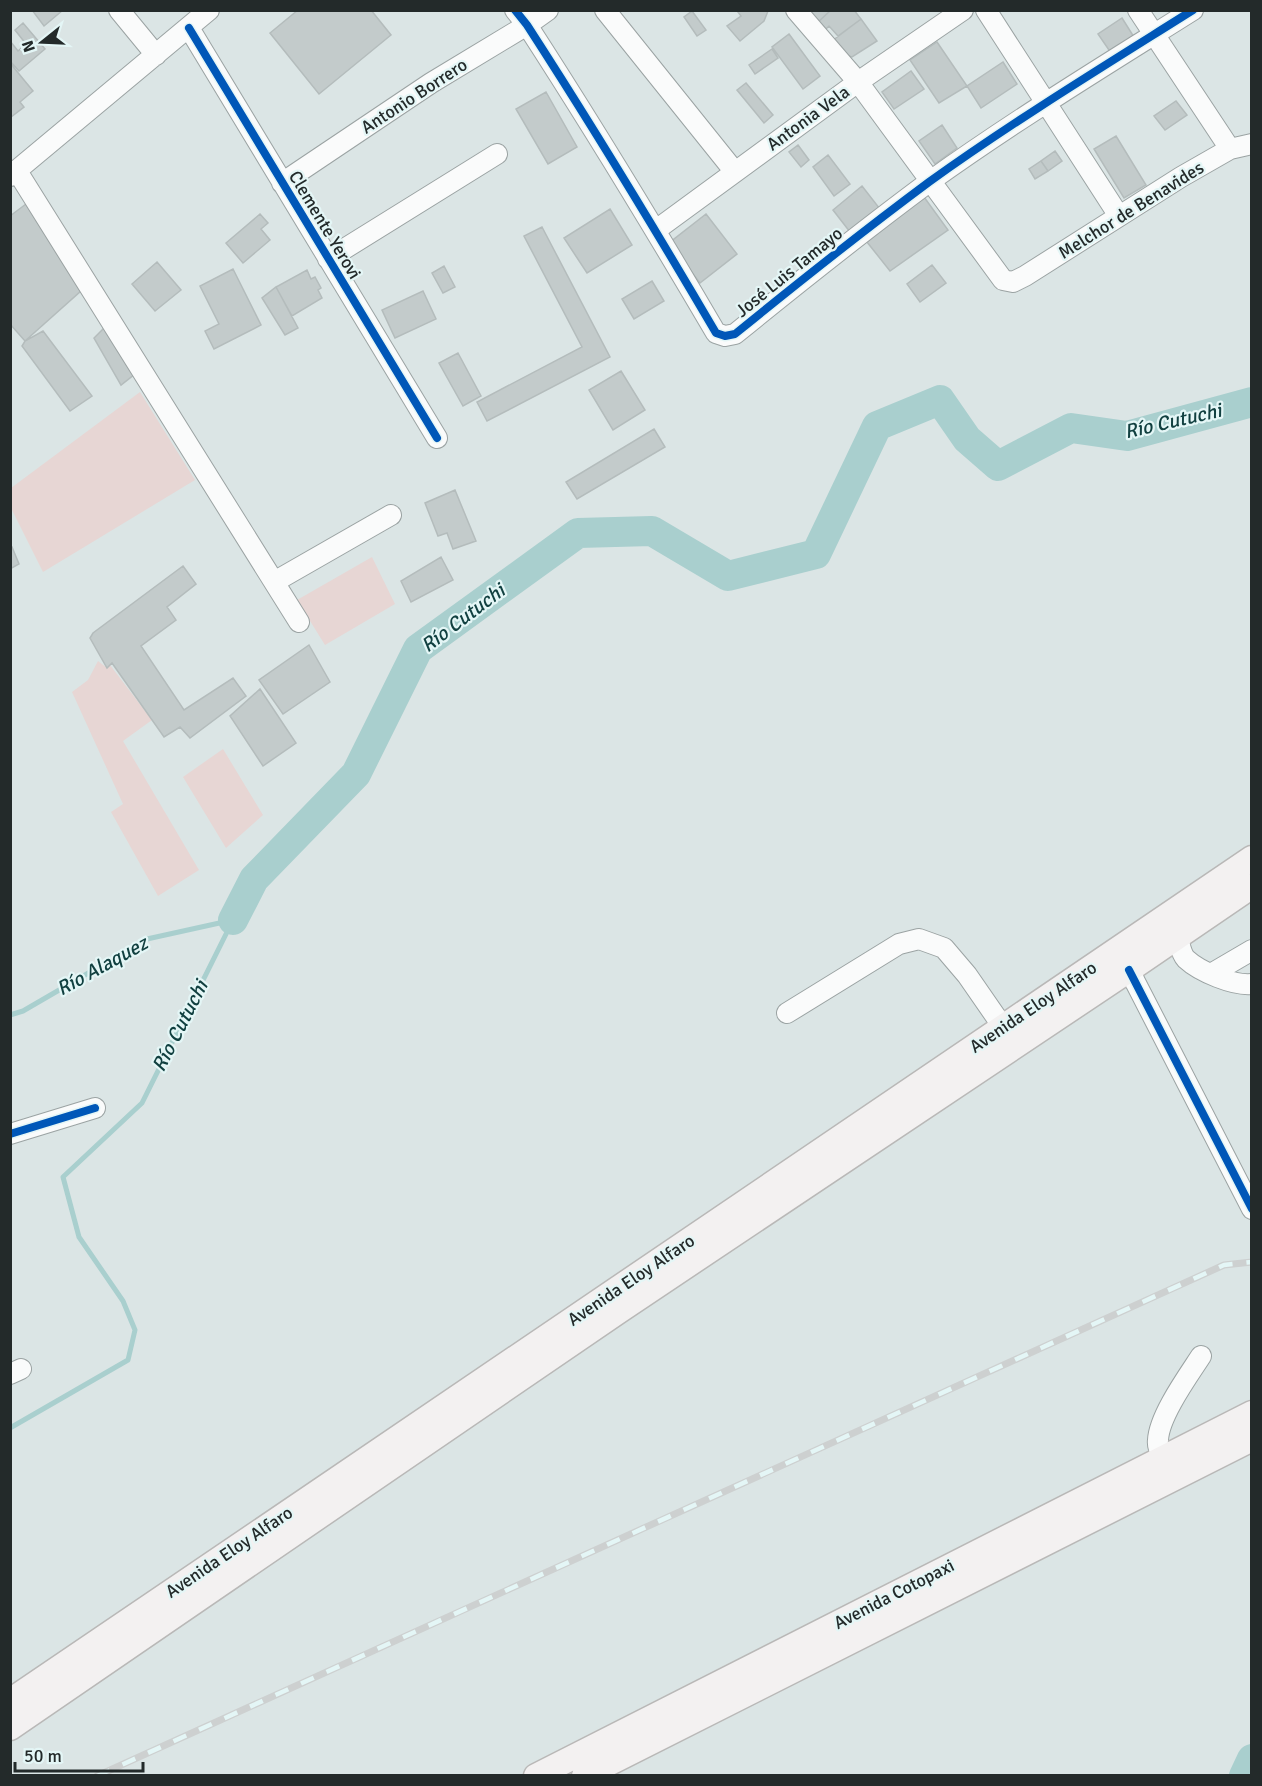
<svg xmlns="http://www.w3.org/2000/svg" width="1262" height="1786" viewBox="0 0 1262 1786" font-family="Signika,sans-serif">
  <rect width="100%" height="100%" fill="#dbe5e5"/>
  <!-- green -->
  <path fill="#e7d6d4" d="M140,392L195,480L43,572L11,508V488Z
    M372,557L395,604L325,645L297,600Z
    M98,661L107,668L110,665L152,720L123,741L199,870L158,896L111,812L123,804L72,692L88,680Z
    M223,749L263,815L226,848L183,777Z"/>
  <g fill="none" stroke-linecap="round" stroke-linejoin="round">
    <!-- stream -->
    <path stroke="#a9cfce" stroke-width="5" d="M10,1015L23,1011L147,939L233,920
      M10,1428L128,1360L135,1330L123,1301L79,1237L63,1177L142,1103L233,920"/>
    <!-- river -->
    <path stroke="#a9cfce" stroke-width="30" d="M233,920L254,879L356,774L418,649L578,533L652,531L728,576L816,554L877,426L940,400L967,439L998,466L1071,428L1127,436L1252,402
      M1244,1776L1252,1759"/>
  </g>
  <!-- building -->
  <path fill="#c3cbcb" stroke="#b4bcbc" stroke-width="1.5" d="M32,10H63L44,26Z
    M298,10H371L391,35L319,94L270,33Z
    M740,10L768,11L764,21L740,41L727,26L741,16L738,12Z
    M809,10H831L817,23Z
    M831,10H854L861,19L838,36L829,26L824,31L817,23Z
    M692,11L706,30L697,36L684,17Z
    M1122,18L1134,37L1111,53L1098,34Z
    M861,19L877,41L852,57L843,54L832,41Z
    M23,23L45,49L19,71L10,61V41L18,51L26,44L15,30Z
    M789,34L820,76L803,89L772,47Z
    M937,42L967,86L939,103L910,60Z
    M772,49L778,58L755,74L749,65Z
    M1003,62L1017,84L981,108L967,86Z
    M10,63L33,91L20,102L24,107L11,117Z
    M911,71L924,89L894,109L882,92Z
    M746,83L773,115L764,123L737,90Z
    M546,92L577,147L548,164L516,109Z
    M1176,101L1187,115L1165,130L1154,116Z
    M942,125L957,148L935,164L919,141Z
    M1116,136L1146,185L1124,198L1094,149Z
    M798,145L809,160L801,167L789,152Z
    M1055,151L1062,161L1048,171L1041,161Z
    M828,155L850,184L834,196L813,167Z
    M1041,161L1048,171L1035,179L1029,169Z
    M862,186L880,209L850,232L833,210Z
    M924,197L948,230L890,271L867,242Z
    M30,201L82,290L25,341L10,324V216Z
    M610,209L632,245L587,273L564,238Z
    M260,214L268,223L261,229L270,240L243,263L226,243Z
    M706,214L737,254L700,283L669,243Z
    M542,227L610,357L487,421L477,402L582,347L524,236Z
    M157,262L181,290L155,311L132,284Z
    M932,265L946,283L920,302L907,284Z
    M444,266L455,287L443,293L432,273Z
    M233,269L261,325L214,349L205,331L219,324L200,286Z
    M307,270L311,279L315,277L321,288L318,290L322,298L292,316L276,287Z
    M652,281L664,301L634,319L622,299Z
    M276,287L298,328L285,335L262,298Z
    M423,291L436,319L395,338L382,310Z
    M107,325L135,374L121,385L94,338Z
    M43,331L92,396L70,411L22,346L25,341Z
    M458,353L481,396L463,406L439,363Z
    M621,371L645,410L613,430L589,390Z
    M654,429L665,447L577,499L566,482Z
    M455,490L476,541L453,549L447,533L438,536L425,503Z
    M12,547L19,564L10,569V548Z
    M441,557L453,580L411,602L401,581Z
    M183,566L196,584L167,607L176,620L141,646L184,710L233,678L246,696L190,738L180,727L164,737L112,663L107,668L90,638L93,633Z
    M309,645L330,682L283,714L259,680Z
    M260,689L296,743L263,766L230,716Z"/>
  <g fill="none" stroke-linecap="round" stroke-linejoin="round">
    <!-- minor casing -->
    <g stroke="#9ba3a3" stroke-width="22">
      <path id="minor" d="M119,10L156,55
        M515,10L527,25C593,127 655,229 716,333L725,336L735,334C799,282 863,231 929,182C1014,121 1104,66 1193,10
        M605,10L735,172
        M796,10L858,82L1003,280L1013,282L1025,276L1181,177L1230,149L1252,144
        M986,10L1119,216
        M1138,10L1230,149
        M189,28L437,438
        M17,171L299,622
        M10,176L209,10
        M282,183L431,83L527,25L548,10
        M656,230L858,82L963,10
        M328,259L497,154
        M274,582L391,515
        M1178,938C1180,945 1181,954 1186,959C1200,972 1234,986 1252,984
        M1129,970L1252,1209
        M1211,974L1252,950
        M787,1013L899,944L919,939L944,948L967,975L1003,1027
        M10,1134L95,1108
        M10,1374L21,1369
        M1163,1458C1160,1452 1157,1446 1158,1440C1159,1416 1188,1376 1201,1356"/>
    </g>
    <!-- major casing -->
    <g stroke="#b9b8b7" stroke-width="27">
      <path id="major" d="M10,1701L1252,858
        M10,1728L619,1311L1129,970L1252,886
        M536,1776L1252,1413
        M584,1776L1252,1439"/>
    </g>
    <!-- minor -->
    <use href="#minor" stroke="#fafbfb" stroke-width="20"/>
    <!-- major -->
    <use href="#major" stroke="#f3f1f1" stroke-width="24"/>
    <!-- rail casing -->
    <g stroke="#cdd0d0" stroke-width="7">
      <path id="rail" d="M97,1776L1224,1265L1252,1262"/>
    </g>
    <!-- rail -->
    <use href="#rail" stroke="#e4f6f6" stroke-width="4.5" stroke-dasharray="14" stroke-linecap="butt"/>
    <!-- cycleway casing -->
    <g stroke="#e4f6f6" stroke-width="11">
      <path id="cycleway" d="M515,10L527,25C593,127 655,229 716,333L725,336L735,334C799,282 863,231 929,182C1014,121 1104,66 1193,10
        M189,28L437,438
        M1129,970L1252,1209
        M10,1134L95,1108"/>
    </g>
    <!-- cycleway -->
    <use href="#cycleway" stroke="#0057b8" stroke-width="8"/>
  </g>
  <g text-anchor="middle" dominant-baseline="central" stroke-width="4.5" stroke-linejoin="round" paint-order="stroke">
    <!-- street labels -->
    <g font-size="18" fill="#232a2a" stroke="#e4f6f6">
      <text transform="translate(414 96) rotate(-33)">Antonio Borrero</text>
      <text transform="translate(808 118) rotate(-36)">Antonia Vela</text>
      <text transform="translate(1131 210) rotate(-32)">Melchor de Benavides</text>
      <text transform="translate(325 225) rotate(59)">Clemente Yerovi</text>
      <text transform="translate(789 272) rotate(-39)">José Luis Tamayo</text>
      <text transform="translate(1033 1007) rotate(-34)">Avenida Eloy Alfaro</text>
      <text transform="translate(631 1280) rotate(-34)">Avenida Eloy Alfaro</text>
      <text transform="translate(229 1552) rotate(-34)">Avenida Eloy Alfaro</text>
      <text transform="translate(894 1594) rotate(-27)">Avenida Cotopaxi</text>
    </g>
    <!-- water labels -->
    <g font-size="20" font-style="italic" fill="#114040" stroke="#e4f6f6">
      <text transform="translate(1173 421) rotate(-13)">Río Cutuchi</text>
      <text transform="translate(463 618) rotate(-37)">Río Cutuchi</text>
      <text transform="translate(102 966) rotate(-29)">Río Alaquez</text>
      <text transform="translate(180 1026) rotate(-63)">Río Cutuchi</text>
    </g>
  </g>
  <!-- border -->
  <rect width="1262" height="1786" fill="none" stroke="#232a2a" stroke-width="24"/>
  <!-- north arrow -->
  <g transform="translate(42 42) rotate(252)" stroke="#e4f6f6" stroke-width="4.5" paint-order="stroke">
  <path d="M0-4.5L10 22L0 15L-10 22Z" fill="#232a2a"/>
  <text y="-9" font-size="16" font-weight="bold" text-anchor="middle" fill="#232a2a">N</text>
  </g>
  <!-- scale -->
  <path d="M15 1762v9h128v-9" fill="none" stroke="#232a2a" stroke-width="3"/>
  <text x="24" y="1762" font-size="18" fill="#232a2a" stroke="#e4f6f6" stroke-width="4.5" paint-order="stroke">50 m</text>
</svg>
